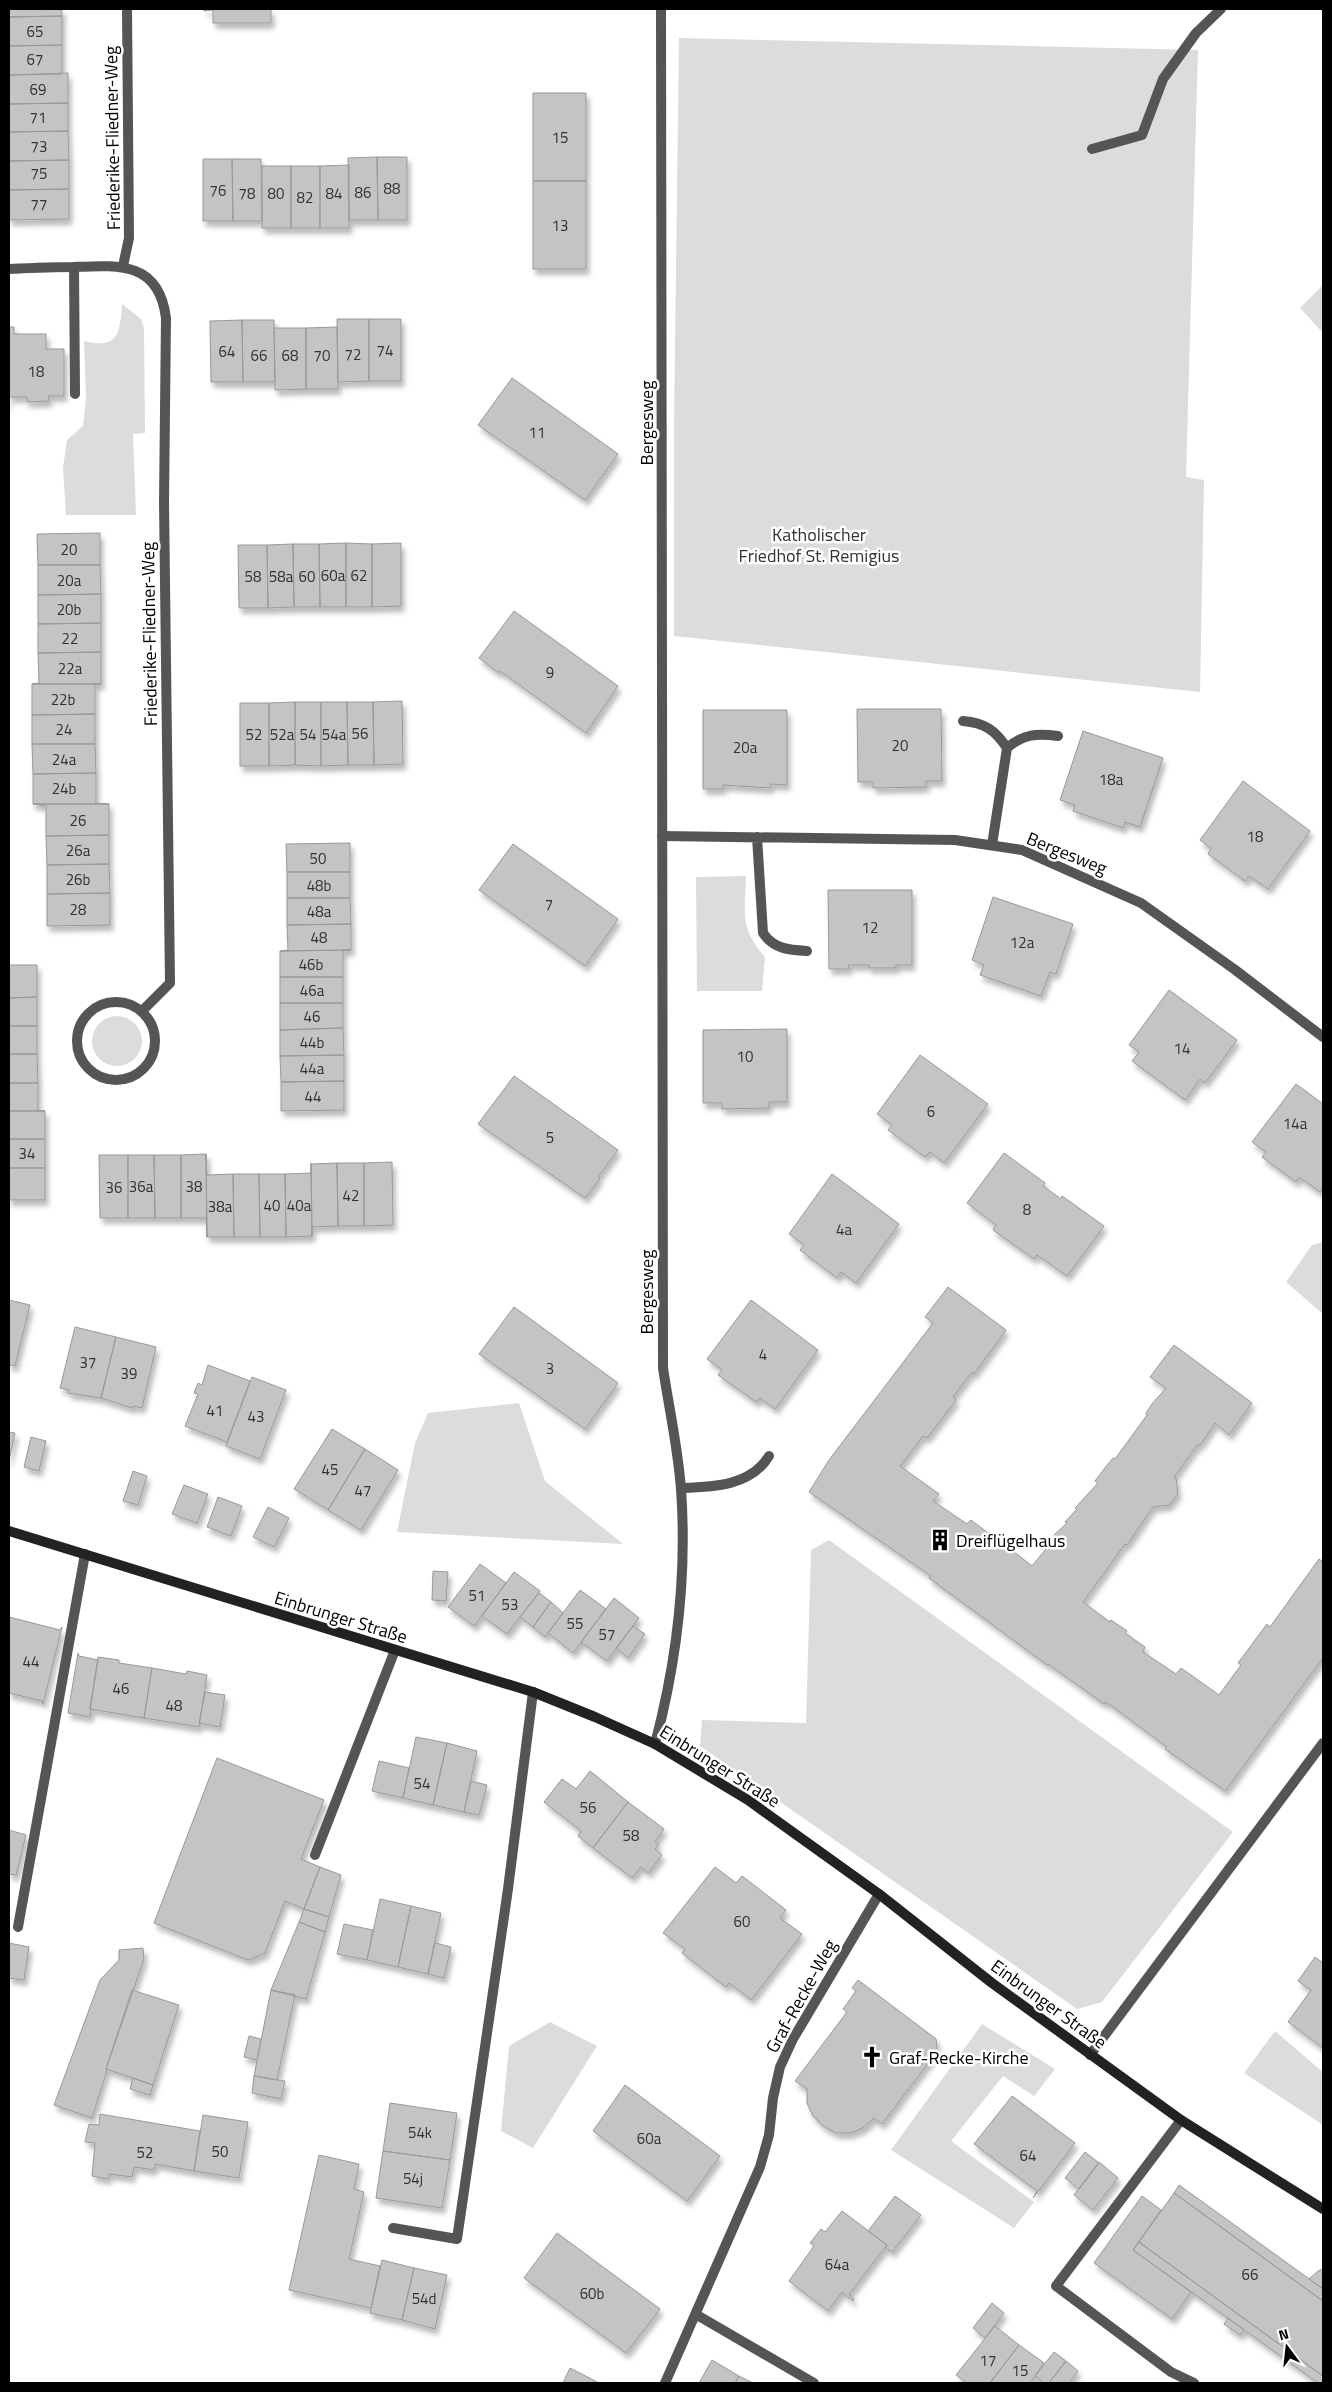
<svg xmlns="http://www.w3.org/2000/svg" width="1332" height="2392" viewBox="0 0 1332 2392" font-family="'Titillium Web',sans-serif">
  <defs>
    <filter id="shadow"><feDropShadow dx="3" dy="5.5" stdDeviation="2.5" flood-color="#0004"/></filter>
  </defs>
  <rect width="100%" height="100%" fill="#fff"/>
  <!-- green -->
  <path fill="#dcdcdc" d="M679,38L1198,50L1186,477L1204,480L1200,692L674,636V422Z
    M1323,285V333L1300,308Z
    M122,304L141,319L144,328L145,433L133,434L136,515H66L63,468L67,440L83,426L86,397L84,341C119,350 120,332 122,304Z
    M746,876C745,913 739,927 765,957L762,991H697L696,877Z
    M92 1041a25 25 0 1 1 50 0a25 25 0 1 1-50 0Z
    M1323,1242V1314L1286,1282L1312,1245Z
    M519,1403L545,1481L623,1544L397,1532L415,1443L428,1413Z
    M829,1540L1233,1832L1102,2002L1077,2009L700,1746L702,1720L806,1723L811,1550Z
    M550,2022L597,2046L533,2148L501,2131L509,2046Z
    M982,2024L1055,2069L1034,2096L1003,2076L951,2141L1034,2202L1014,2228L891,2150Z
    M1275,2031L1323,2072V2125L1244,2073Z"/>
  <!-- building -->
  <path fill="#c4c4c4" stroke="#999" filter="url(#shadow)" d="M9,9H62V16L9,17Z
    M204,9H271V23H213V10L204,11Z
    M62,16V45L9,46V17Z
    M62,45V74L9,75V46Z
    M68,73V103L9,104V75Z
    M533,93H586V181H533Z
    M68,103V131L9,132V104Z
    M68,131L69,160L9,161V132Z
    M377,157L378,220H349L348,158Z
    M377,157H407V220H378Z
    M203,159H232L233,221H203Z
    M232,159H261L262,221H233Z
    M69,160V189L9,190V161Z
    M349,165V228H320V166Z
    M262,166H291V228H262Z
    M291,166H320V228H291Z
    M533,181H586V269H533Z
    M69,189V219L9,220V190Z
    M337,319H369V381L338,382Z
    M369,319H401V381H369Z
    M242,320L243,382H211L210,321Z
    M242,320H274L275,382H243Z
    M9,327H14V334H46V349H64V396H48L49,401L27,402V397H9V405Z
    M337,327L338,389H306V328Z
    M274,328H306V389L275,390Z
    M512,378L618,454L585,500L478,425Z
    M100,533V565H38L37,534Z
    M346,543V607H320L319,544Z
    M346,543L372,544V607H346Z
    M401,543V606L372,607V544Z
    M293,544L294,607L268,608L267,545Z
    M293,544H319L320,607H294Z
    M238,545H267L268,608H239Z
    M38,565H100L101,594L38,595Z
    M101,594V623L38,624V595Z
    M514,611L618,686L586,733L500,671L499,673L479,658Z
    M101,623V652L38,653V624Z
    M101,652V684H32L39,683L38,653Z
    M32,684H101H95V714L32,715Z
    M402,701L403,764L374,765L373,702Z
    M295,702V765L269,766V703Z
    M295,702H321V766L295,765Z
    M321,702H347L348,765L321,766Z
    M347,702H373L374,765H348Z
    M240,703H269V766H240Z
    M857,709H941L942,781H926V787L873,788V782H858Z
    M703,710H787V785L771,784L770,788L723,785V789H703Z
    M95,714V744H32V715Z
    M1083,731L1163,758L1140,827L1125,822L1123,828L1073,811L1075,805L1060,800Z
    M32,744H95L96,773L33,774Z
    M96,773V803L109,804H33V774Z
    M1243,781L1310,831L1268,889L1249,876L1245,881L1208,854L1211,848L1200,840Z
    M33,804H109V835L46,836V806Z
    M109,835V864L47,865L46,836Z
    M350,843V872H287L286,844Z
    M513,844L618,919L585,966L479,890Z
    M109,864L110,893L47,894V865Z
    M287,872H350V898H287Z
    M828,890H912V965H896V968H869V965H848L849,969H829Z
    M110,893V925L47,926V894Z
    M993,897L1073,924L1056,974L1050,972L1041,996L980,975L984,965L972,960Z
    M287,898H350L351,924L287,925Z
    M351,924V950L280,951L288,950L287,925Z
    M351,950L343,951V977H280V951Z
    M9,965H37V997L9,998Z
    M280,977H343V1003H280Z
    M1169,990L1237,1040L1205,1083L1200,1079L1185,1100L1132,1061L1139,1052L1129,1045Z
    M37,997V1026H9V998Z
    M280,1003H343V1028L280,1030Z
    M9,1026H37V1054H9Z
    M343,1028L344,1055L280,1056V1030Z
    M787,1029V1102H769V1108L722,1109V1103H703V1030Z
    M9,1054H37L38,1083H9Z
    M344,1055V1081L281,1082L280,1056Z
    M920,1055L988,1104L944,1163L930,1152L925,1157L888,1130L892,1125L877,1114Z
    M514,1076L618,1150L598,1177L600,1178L585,1198L478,1124Z
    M344,1081V1110L281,1111V1082Z
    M9,1083H38V1110L45,1111H9Z
    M1296,1084L1323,1104V1187L1320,1192L1299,1177L1296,1182L1262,1157L1266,1152L1252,1142Z
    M9,1111H45V1139H9Z
    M9,1139H45V1168H9Z
    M1004,1153L1045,1183L1043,1186L1061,1199L1062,1196L1104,1226L1067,1276L1037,1255L1034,1259L993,1230L996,1225L967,1203Z
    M206,1154L207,1237L206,1218H181V1155Z
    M206,1154L207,1175L233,1174L234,1237H207Z
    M99,1155H128V1218H100Z
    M128,1155H154L155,1218H128Z
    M154,1155H181V1218H155Z
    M392,1162L393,1225L364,1226V1163Z
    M311,1163L312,1236L286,1237L285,1174L311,1173Z
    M337,1163L338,1226L312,1227V1236L311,1164Z
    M337,1163H364V1226H338Z
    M9,1168H45V1200H9Z
    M233,1174H259L260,1237H234Z
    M259,1174H285L286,1237H260Z
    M832,1174L899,1224L856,1283L841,1272L837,1278L800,1250L804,1245L789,1234Z
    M948,1287L1006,1330L974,1374L972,1372L953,1397L956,1400L927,1438L923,1436L900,1466L939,1494L933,1501L967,1524L971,1520L988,1533L989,1532L1032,1566L1055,1538L1053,1537L1055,1534L1067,1523L1065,1522L1077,1509L1075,1508L1098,1483L1095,1481L1104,1469L1113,1458L1115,1459L1147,1415L1146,1413L1152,1404L1166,1388L1150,1377L1174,1345L1252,1403L1229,1435L1215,1423L1200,1445L1198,1444L1174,1477L1176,1478L1178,1494L1169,1505L1153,1507L1127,1545L1125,1544L1083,1602L1110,1622L1111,1620L1127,1631L1125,1633L1145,1647L1143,1652L1176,1674L1181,1668L1219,1695L1241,1665L1238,1663L1267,1624L1270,1627L1319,1559L1323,1562V1658L1225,1791L1165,1749L1167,1747L1106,1702L1104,1704L1048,1664L1047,1665L929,1578L931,1576L809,1492L829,1460L933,1323L925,1317Z
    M9,1300L30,1305L15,1366L9,1365Z
    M751,1300L818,1350L775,1409L760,1398L756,1402L718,1375L722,1370L707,1359Z
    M514,1307L618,1383L585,1429L479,1354Z
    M75,1327L116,1337L101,1398L68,1393L69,1390L60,1388Z
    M116,1337L156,1347L142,1408L133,1406L132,1408L101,1398Z
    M208,1365L250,1381L227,1442L185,1426L198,1394L194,1393L198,1383L202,1385Z
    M252,1377L286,1390L260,1459L226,1446Z
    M332,1429L365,1449L328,1510L294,1489Z
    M9,1432L15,1433L9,1461Z
    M31,1437L46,1441L39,1471L24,1467Z
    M365,1449L398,1470L361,1530L328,1510Z
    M133,1471L147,1476L138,1505L123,1501Z
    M184,1485L208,1494L197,1523L172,1514Z
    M218,1497L242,1506L231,1536L207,1527Z
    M268,1507L289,1518L274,1547L253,1537Z
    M480,1564L506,1583L474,1626L448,1607Z
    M433,1571L448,1572L446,1601L432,1600Z
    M514,1572L540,1591L507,1634L482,1616Z
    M580,1590L606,1609L573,1653L548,1633Z
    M539,1593L551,1602L533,1627L520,1617Z
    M614,1598L639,1618L607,1661L581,1642Z
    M551,1602L563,1613L545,1637L533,1627Z
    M9,1617L60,1630L62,1627L43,1704L42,1701L9,1693Z
    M633,1626L645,1634L628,1658L616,1648Z
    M78,1653L79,1656L98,1660L90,1709H91L90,1717L68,1713Z
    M98,1657L119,1660V1663L152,1668L144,1718L90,1709Z
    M152,1668L186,1674L187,1671L207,1675L199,1727L144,1718Z
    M205,1692L225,1695L220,1727L199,1723Z
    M416,1737L447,1743L433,1805L403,1798Z
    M447,1743L477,1751L464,1812L433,1805Z
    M217,1758L324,1800L301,1859L320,1867L304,1909L285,1901L265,1953L248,1960L154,1923Z
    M379,1761L409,1768L403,1798L372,1791Z
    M590,1771L628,1802L593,1848L578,1836L581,1831L544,1802L562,1779L576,1789Z
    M471,1781L487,1785L479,1815L464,1812Z
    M628,1802L664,1829L655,1842L659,1844L655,1849L662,1855L648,1873L641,1867L632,1878L593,1848Z
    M9,1830L26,1835L16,1875L9,1874Z
    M320,1867L341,1875L329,1917L304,1909Z
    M715,1867L736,1883L742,1876L786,1910L780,1918L802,1934L751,2000L729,1983L726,1987L682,1953L685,1949L663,1933Z
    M380,1899L411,1906L398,1967L367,1960Z
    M411,1906L441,1913L428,1974L398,1967Z
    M304,1909L329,1917L325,1932L299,1922Z
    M299,1922L325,1932L306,1999L271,1990Z
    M344,1924L373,1930L367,1960L337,1954Z
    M9,1943L29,1947L24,1980L9,1978Z
    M435,1943L451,1947L444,1978L428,1974Z
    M143,1948L144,1959L106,2069L107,2070L92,2118L54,2105L100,1980L119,1960V1950Z
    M1315,1957L1323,1963V2048L1288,2022L1311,1990L1298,1981Z
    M858,1980L936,2039L937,2048L930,2056L932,2058L882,2124L874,2118L863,2128L850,2133H836L823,2126L813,2116L807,2103V2089L795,2081L847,2012L843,2009L856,1991L852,1988Z
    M132,1990L179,2005L153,2085L106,2069Z
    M271,1990L295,1995L277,2080L254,2076Z
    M249,2036L261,2039L257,2060L244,2057Z
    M254,2076L285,2081L281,2099L252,2093Z
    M133,2078L153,2085L150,2095L130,2089Z
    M625,2085L720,2156L687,2201L593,2131Z
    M1012,2096L1075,2143L1033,2198L1037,2191L974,2144Z
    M390,2103L457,2113L450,2160L383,2151Z
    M100,2114L200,2131L194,2171L155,2164L154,2170L134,2167L132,2177L109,2174L108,2179L92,2176L95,2143L85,2142L89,2124L99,2125Z
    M203,2115L248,2122L239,2178L194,2171Z
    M383,2151L450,2160L442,2208L376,2198Z
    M1085,2152L1099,2163L1079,2189L1065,2178Z
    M319,2155L359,2164L354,2189L364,2192L349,2259L380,2266L371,2308L289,2290Z
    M1099,2162L1118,2178L1093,2210L1074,2195Z
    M1179,2185L1323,2289V2301L1174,2193Z
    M1174,2193L1323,2301V2376L1139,2242Z
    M895,2196L921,2215L892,2252L885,2247L887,2245L868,2231Z
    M1142,2196L1161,2210L1133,2250L1191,2292L1172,2319L1094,2263Z
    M842,2211L887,2245L849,2294L854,2299L853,2301L842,2292L828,2311L789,2281L814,2246L810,2243L821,2229L825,2232Z
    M557,2233L660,2309L626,2353L524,2278Z
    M1139,2242L1323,2376L1322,2383H1318L1133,2250Z
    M382,2260L414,2268L402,2320L370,2313Z
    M414,2268L447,2275L435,2329L402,2320Z
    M1323,2269V2289L1309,2279L1318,2271Z
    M992,2303L1004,2313L985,2338L973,2328Z
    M1228,2318L1244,2330L1240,2335L1224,2324Z
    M995,2326L1019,2345L990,2383H967L956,2375Z
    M1019,2345L1044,2363L1035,2376L1030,2383H990Z
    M1054,2352L1066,2361L1049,2383H1044L1035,2376Z
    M712,2360L739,2376L735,2383H699Z
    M1066,2361L1078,2371L1069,2383H1049Z
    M570,2368L599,2383H563Z
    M739,2376L753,2383H735Z"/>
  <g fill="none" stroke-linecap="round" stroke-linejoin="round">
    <!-- lane -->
    <path stroke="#555" stroke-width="10" d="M1092,149L1142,135L1163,79L1196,33L1221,9
      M74,267L75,394
      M963,721C985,723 995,730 1007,748L992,845
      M1007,748C1023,734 1038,733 1058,736
      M662,836L955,840L1022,850L1141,903L1234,969L1323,1037
      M757,837L763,933C774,949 789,950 807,951
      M681,1488C713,1487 751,1486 769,1456
      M315,1855L395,1650
      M18,1927L85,1554
      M1090,2055L1323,1743
      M1181,2120L1056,2286L1171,2372L1194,2383
      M393,2228L457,2239L508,1889L533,1692"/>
    <!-- street -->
    <path stroke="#555" stroke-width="10" d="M123,266L129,238L127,9
      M9,269C30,268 52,267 74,267C120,265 159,262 166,318L164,502L170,983L142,1011
      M77 1041a39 39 0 1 1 78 0a39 39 0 1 1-78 0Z
      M655,1744C677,1661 687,1574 681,1489C678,1448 669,1408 663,1368L661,9
      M697,2315L814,2383
      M665,2383L760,2167L769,2135L773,2098L780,2067L793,2039L879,1894"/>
    <!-- secondary -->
    <path stroke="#222" stroke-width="10" d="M9,1531L533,1692L595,1717L655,1744L748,1800L879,1894L992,1983L1181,2120L1323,2209"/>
  </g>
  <!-- icons -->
  <defs>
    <g id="building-bare" transform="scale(1.725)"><path d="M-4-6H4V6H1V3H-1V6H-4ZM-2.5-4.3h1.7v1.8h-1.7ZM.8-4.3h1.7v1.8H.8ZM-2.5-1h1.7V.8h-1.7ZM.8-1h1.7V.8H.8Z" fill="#000" stroke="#fff" stroke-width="2.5" paint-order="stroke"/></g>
    <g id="church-bare" transform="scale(1.725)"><path d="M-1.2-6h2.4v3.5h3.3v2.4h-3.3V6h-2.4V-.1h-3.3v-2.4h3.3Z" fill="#000" stroke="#fff" stroke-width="2.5" paint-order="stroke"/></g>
  </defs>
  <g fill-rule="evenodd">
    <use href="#building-bare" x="940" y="1540"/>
    <use href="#church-bare" x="872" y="2057"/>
  </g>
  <g text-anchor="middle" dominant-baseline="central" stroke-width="5" stroke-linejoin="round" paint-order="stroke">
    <!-- number labels -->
    <g font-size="15" fill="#313131">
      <text x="35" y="31">65</text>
      <text x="35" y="59">67</text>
      <text x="38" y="89">69</text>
      <text x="38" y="117">71</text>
      <text x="560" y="137">15</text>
      <text x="39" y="146">73</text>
      <text x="39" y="173">75</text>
      <text x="392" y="188">88</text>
      <text x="218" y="190">76</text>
      <text x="363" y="192">86</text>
      <text x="247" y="193">78</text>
      <text x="276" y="193">80</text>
      <text x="334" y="193">84</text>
      <text x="305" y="197">82</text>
      <text x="39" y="204">77</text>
      <text x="560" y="225">13</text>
      <text x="385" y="350">74</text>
      <text x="227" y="351">64</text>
      <text x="353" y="354">72</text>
      <text x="259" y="355">66</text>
      <text x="290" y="355">68</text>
      <text x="322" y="355">70</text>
      <text x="36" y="371">18</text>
      <text x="537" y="432">11</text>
      <text x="69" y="549">20</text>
      <text x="333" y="575">60a</text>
      <text x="359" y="575">62</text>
      <text x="253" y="576">58</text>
      <text x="281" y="576">58a</text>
      <text x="307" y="576">60</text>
      <text x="69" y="580">20a</text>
      <text x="69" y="609">20b</text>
      <text x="70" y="638">22</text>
      <text x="70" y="668">22a</text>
      <text x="550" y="672">9</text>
      <text x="63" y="699">22b</text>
      <text x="64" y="729">24</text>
      <text x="360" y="733">56</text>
      <text x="254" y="734">52</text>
      <text x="282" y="734">52a</text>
      <text x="308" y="734">54</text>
      <text x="334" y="734">54a</text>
      <text x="900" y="745">20</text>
      <text x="745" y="747">20a</text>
      <text x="64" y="759">24a</text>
      <text x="1111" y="779">18a</text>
      <text x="64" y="788">24b</text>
      <text x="78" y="820">26</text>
      <text x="1255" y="836">18</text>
      <text x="78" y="850">26a</text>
      <text x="318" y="858">50</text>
      <text x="78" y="879">26b</text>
      <text x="319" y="885">48b</text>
      <text x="549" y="904">7</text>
      <text x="78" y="909">28</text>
      <text x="319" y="911">48a</text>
      <text x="870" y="927">12</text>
      <text x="319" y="937">48</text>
      <text x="1022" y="942">12a</text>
      <text x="311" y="964">46b</text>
      <text x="312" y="990">46a</text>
      <text x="312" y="1016">46</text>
      <text x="312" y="1042">44b</text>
      <text x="1182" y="1048">14</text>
      <text x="745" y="1056">10</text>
      <text x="312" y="1068">44a</text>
      <text x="313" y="1096">44</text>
      <text x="931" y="1111">6</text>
      <text x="1295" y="1123">14a</text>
      <text x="550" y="1137">5</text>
      <text x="27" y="1153">34</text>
      <text x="141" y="1186">36a</text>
      <text x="194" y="1186">38</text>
      <text x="114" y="1187">36</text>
      <text x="351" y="1195">42</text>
      <text x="272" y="1205">40</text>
      <text x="299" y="1205">40a</text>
      <text x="220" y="1206">38a</text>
      <text x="1027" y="1209">8</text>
      <text x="844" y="1229">4a</text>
      <text x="763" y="1354">4</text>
      <text x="88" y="1362">37</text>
      <text x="550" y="1368">3</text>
      <text x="129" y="1373">39</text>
      <text x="215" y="1410">41</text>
      <text x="256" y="1416">43</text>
      <text x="330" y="1469">45</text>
      <text x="363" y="1490">47</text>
      <text x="477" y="1595">51</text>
      <text x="510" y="1604">53</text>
      <text x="575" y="1623">55</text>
      <text x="607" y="1634">57</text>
      <text x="31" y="1661">44</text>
      <text x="121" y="1688">46</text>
      <text x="174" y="1705">48</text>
      <text x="422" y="1783">54</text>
      <text x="588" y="1807">56</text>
      <text x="631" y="1835">58</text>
      <text x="742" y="1921">60</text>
      <text x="420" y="2132">54k</text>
      <text x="649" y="2138">60a</text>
      <text x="220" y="2151">50</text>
      <text x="145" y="2152">52</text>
      <text x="1028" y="2155">64</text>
      <text x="413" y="2178">54j</text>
      <text x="837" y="2264">64a</text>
      <text x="1250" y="2274">66</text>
      <text x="592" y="2293">60b</text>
      <text x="424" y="2298">54d</text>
      <text x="988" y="2360">17</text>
      <text x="1020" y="2370">15</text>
    </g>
    <!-- street labels -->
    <g font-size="18" fill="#000" stroke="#fff">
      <text transform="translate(112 138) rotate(-91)">Friederike-Fliedner-Weg</text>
      <text transform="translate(646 423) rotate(-90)">Bergesweg</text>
      <text transform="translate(149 634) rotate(-91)">Friederike-Fliedner-Weg</text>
      <text transform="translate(1067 853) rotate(22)">Bergesweg</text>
      <text transform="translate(646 1292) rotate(-90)">Bergesweg</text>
      <text transform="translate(341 1617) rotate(17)">Einbrunger Straße</text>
      <text transform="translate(720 1766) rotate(32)">Einbrunger Straße</text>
      <text transform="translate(801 1996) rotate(-61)">Graf-Recke-Weg</text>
      <text transform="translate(1049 2004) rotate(36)">Einbrunger Straße</text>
    </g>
    <!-- park labels -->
    <g font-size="18" fill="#333" stroke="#fff">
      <text x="819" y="534">Katholischer<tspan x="819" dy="21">Friedhof St. Remigius</tspan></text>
    </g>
    <!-- poi labels -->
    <g font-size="18" fill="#000" stroke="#fff" text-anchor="start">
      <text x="956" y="1540">Dreiflügelhaus</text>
      <text x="889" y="2057">Graf-Recke-Kirche</text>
    </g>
  </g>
  <!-- border -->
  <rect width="1332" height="2392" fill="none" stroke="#000000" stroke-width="20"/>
  <!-- north arrow -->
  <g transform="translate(1287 2347) rotate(345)" stroke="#ffffff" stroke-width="4" paint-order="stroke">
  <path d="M0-4L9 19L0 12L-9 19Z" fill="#000000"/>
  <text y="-8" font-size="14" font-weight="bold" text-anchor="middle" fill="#000000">N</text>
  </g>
</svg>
